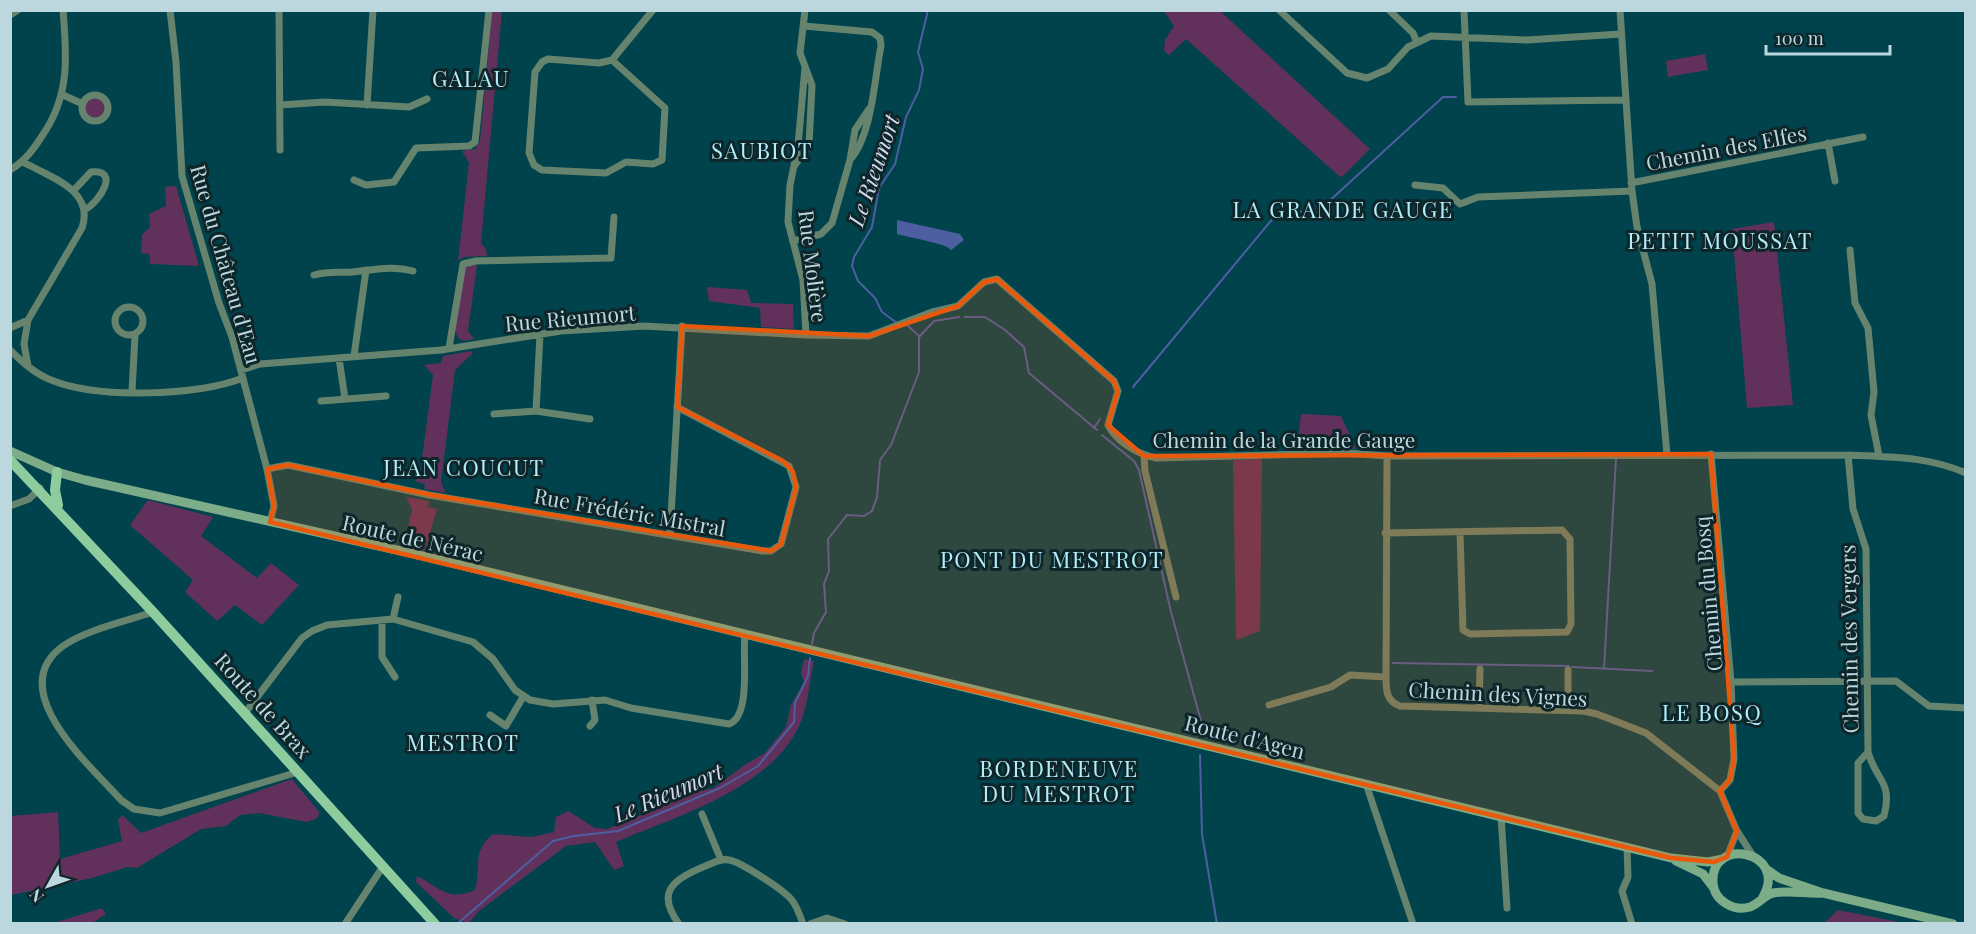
<svg xmlns="http://www.w3.org/2000/svg" width="1976" height="934" viewBox="0 0 1976 934" font-family="'Playfair Display',serif">
  <rect width="100%" height="100%" fill="#00434d"/>
  <!-- green -->
  <path fill="#61315c" d="M1163,10L1220,11L1370,149L1342,177L1339,176L1186,39L1169,55L1164,51L1165,40L1174,26Z
    M492,11H502L481,243L486,249L487,256L463,257L458,261L469,163L462,151L475,149L480,141Z
    M1705,54L1708,70L1668,77L1666,61Z
    M85 108a10 10 0 1 1 20 0a10 10 0 1 1-20 0Z
    M176,186L199,266L150,264L149,254L141,253L142,235L150,227L149,214L166,206L165,187Z
    M1774,222L1793,405L1747,408L1732,229Z
    M477,265L468,331L474,339L463,341L458,338L455,330L464,270L466,266Z
    M707,287L747,290L751,303L793,304L794,329L761,327L760,308L709,301Z
    M471,351L473,353L455,370L441,482L446,493L424,489L425,484L415,481L420,474L433,375L424,365L441,363L443,356Z
    M1301,414L1341,416L1356,449H1297Z
    M1262,459L1260,631L1236,640L1233,460Z
    M406,497L429,501L428,507L437,509L425,550L404,545L412,509Z
    M148,500L213,517L201,536L257,578L271,563L299,585L262,625L235,605L217,621L185,592L193,580L130,525Z
    M804,659L814,661C810,680 808,702 802,719C776,788 677,816 616,842L624,866L614,870L595,842L566,846L479,911L469,923L454,918L416,882L417,876C440,888 449,902 475,890C482,866 471,852 493,834L532,837L554,832L556,817L568,811L595,828L607,829L671,803L680,795L714,788L743,766L765,753L786,727L791,705L804,682L801,673Z
    M292,779L320,813L316,819L307,822L259,813L240,815L226,826L201,829L137,868L127,867L92,878L11,895V816L58,812L60,859L122,841L118,820L122,815L141,833Z
    M102,908L106,914L92,923H54Z
    M1838,910L1904,923H1824Z"/>
  <!-- water -->
  <path fill="#4d5ea1" d="M897,220L960,234L964,240L951,250C946,243 910,238 897,234Z"/>
  <g fill="none" stroke-linecap="round" stroke-linejoin="round">
    <!-- stream -->
    <path stroke="#4d5ea1" stroke-width="2" d="M965,317H985L1005,330L1024,347L1029,373L1097,430
      M897,323L882,312L875,298L858,281L852,266L854,257L872,227L879,188L895,164L906,117L919,90L923,69L918,52L928,10
      M920,336L934,321L959,317
      M1133,387L1284,205L1311,216L1314,215L1443,97H1456
      M1094,428L1100,419
      M1102,435L1134,461L1139,470L1171,612L1204,732
      M812,644L814,633L826,612L824,584L829,571L828,539L847,515L864,516L872,511L877,497L880,460L891,445L919,372V336L907,325
      M1393,663L1569,666
      M1572,667L1652,671
      M1604,669L1616,459
      M1200,755L1202,834L1217,924
      M457,924L553,841L574,836L618,831L720,788L758,766L794,722L795,703L808,676L810,658"/>
    <!-- minor -->
    <path stroke="#66846d" stroke-width="7" d="M170,10L176,62L182,176L219,303L232,337L267,469L274,506L270,522
      M279,10L280,150
      M1279,10L1347,73L1367,78L1388,69L1408,47L1431,36L1527,40L1621,34
      M1389,10L1413,33L1416,40
      M1464,10L1468,102L1626,100
      M1620,10L1632,191L1637,227L1652,284L1667,455
      M10,15L18,10
      M804,26L872,32L880,38L881,46C874,81 872,135 850,160
      M548,59L599,63L612,60L665,108L662,160L653,164L626,162L606,173L542,170L534,165L529,153L535,72L542,62Z
      M612,60L653,10
      M805,67L798,146L790,185L788,222L803,280L806,335
      M63,95L83,104
      M82 108a13 13 0 1 1 26 0a13 13 0 1 1-26 0Z
      M280,105L325,102L409,107L427,99
      M367,105L373,10
      M1828,143L1835,181
      M23,162C50,177 95,190 82,228L28,320L24,344L28,366
      M795,165L809,145L812,85L800,53L805,10
      M10,170C25,161 33,150 42,136C70,96 67,57 63,10
      M354,180L366,185L394,182L416,148L469,146L475,142L489,10
      M1631,183L1863,137
      M1415,185L1443,188L1460,204L1478,197L1632,191
      M74,190L91,172C121,169 99,202 86,209
      M793,241L821,234L832,223L850,160L855,130L869,109
      M1850,250L1855,303L1868,328L1874,392L1871,415L1879,456
      M314,275C328,271 339,273 352,272C374,270 392,265 413,271
      M115 321a14 14 0 1 1 28 0a14 14 0 1 1-28 0Z
      M10,328L28,320
      M449,348L463,264L476,261L611,258L614,217
      M10,350C22,362 35,374 51,380C97,399 196,396 243,378
      M354,356L366,270
      M339,358L345,399
      M241,370L260,364L441,350L561,331L644,326L806,335L869,336L932,312L958,306L984,282L997,279L1114,381L1118,391L1108,425C1117,442 1137,454 1156,458L1345,453L1387,456L1848,455C1889,457 1927,456 1966,473
      M132,391L135,335
      M321,401L386,396
      M536,411L540,334
      M494,414L536,411L590,419
      M1711,454L1731,682L1734,759L1730,780L1720,791L1737,831L1753,856
      M1848,455L1853,509L1866,549L1868,752
      M1144,456L1145,471L1176,597
      M1387,456L1386,677C1386,690 1386,701 1400,706L1583,711L1597,714L1646,733L1720,791
      M267,469L288,465L429,495L763,551H771L781,544L796,487L789,466L677,407
      M10,506L29,499L40,488
      M670,533L682,326
      M1385,533L1562,530L1570,539L1571,624L1567,632L1470,634L1463,630L1460,532
      M153,612C127,621 85,630 63,646C2,690 91,766 121,800L134,809L160,813L298,772
      M393,619L398,597
      M382,620V657L395,677
      M1568,670V710
      M1731,682L1896,681L1929,706L1966,708
      M1269,705L1331,687L1350,675L1386,677
      M1479,708L1480,669
      M245,713L302,638L312,631L327,625L393,619L473,642L493,659L515,690L530,700L553,704L605,700L631,708L729,724C752,716 742,653 745,635
      M490,715L506,726L523,697
      M590,726L595,720L592,700
      M1868,752C1876,781 1893,781 1884,816L1876,821L1863,819L1858,813V763Z
      M1366,784L1413,924
      M702,814L721,860
      M1501,816L1507,908
      M1627,847L1628,877L1622,891L1632,924
      M1727,857L1737,831
      M345,924L382,868
      M679,924C655,892 674,879 703,867C711,864 720,858 729,860C741,862 782,889 791,899C797,906 800,915 803,924
      M810,924L827,918L845,924"/>
    <!-- secondary -->
    <path stroke="#7dad88" stroke-width="9" d="M10,451L57,472L85,480L410,553L1671,858L1708,862L1723,859
      M1676,861L1703,874L1713,887
      M1766,869L1779,878L1823,893L1953,924
      M1763,897C1789,851 1710,835 1713,883C1714,900 1733,912 1750,907C1759,904 1763,896 1773,893C1789,890 1807,894 1823,893"/>
    <!-- primary -->
    <path stroke="#8ecc9d" stroke-width="10" d="M10,460L153,612L435,924
      M57,472L55,490L58,505"/>
  </g>
  <!-- marked area -->
  <path fill="#e8590c" fill-opacity="0.2" stroke="#e8590c" stroke-width="4.5" stroke-linejoin="round" d="M997,279L1114,381L1118,391L1108,425L1144,456L1711,454L1734,759L1730,780L1720,791L1737,831L1727,857L1714,862L1671,858L270,522L274,506L267,469L288,465L432,495L771,551L781,544L796,487L793,472L783,461L677,407L682,326L869,336L958,306L984,282Z"/>
  <g text-anchor="middle" dominant-baseline="central" stroke-width="6" stroke-linejoin="round" paint-order="stroke">
    <!-- street labels -->
    <g font-size="21" fill="#bcd8de" stroke="#0e262a">
      <text transform="translate(1726 147) rotate(-11)">Chemin des Elfes</text>
      <text transform="translate(227 264) rotate(74)">Rue du Château d'Eau</text>
      <text transform="translate(814 266) rotate(83)">Rue Molière</text>
      <text transform="translate(570 317) rotate(-5)">Rue Rieumort</text>
      <text x="1284" y="439">Chemin de la Grande Gauge</text>
      <text transform="translate(630 511) rotate(10)">Rue Frédéric Mistral</text>
      <text transform="translate(413 537) rotate(13)">Route de Nérac</text>
      <text transform="translate(1707 594) rotate(-95)">Chemin du Bosq</text>
      <text transform="translate(1848 639) rotate(-91)">Chemin des Vergers</text>
      <text transform="translate(1498 693) rotate(3)">Chemin des Vignes</text>
      <text transform="translate(264 705) rotate(48)">Route de Brax</text>
      <text transform="translate(1245 736) rotate(14)">Route d'Agen</text>
    </g>
    <!-- neighbourhood labels -->
    <g font-size="22" letter-spacing="1.5" fill="#b2eefa" stroke="#0e262a">
      <text x="471" y="78">GALAU</text>
      <text x="762" y="150">SAUBIOT</text>
      <text x="1343" y="209">LA GRANDE GAUGE</text>
      <text x="1720" y="240">PETIT MOUSSAT</text>
      <text x="464" y="467">JEAN COUCUT</text>
      <text x="1052" y="559">PONT DU MESTROT</text>
      <text x="1712" y="712">LE BOSQ</text>
      <text x="463" y="742">MESTROT</text>
      <text x="1059" y="768">BORDENEUVE<tspan x="1059" dy="25">DU MESTROT</tspan></text>
    </g>
    <!-- water labels -->
    <g font-size="22" font-style="italic" fill="#d3d9ed" stroke="#0e262a">
      <text transform="translate(873 170) rotate(-71)">Le Rieumort</text>
      <text transform="translate(668 792) rotate(-23)">Le Rieumort</text>
    </g>
  </g>
  <!-- border -->
  <rect width="1976" height="934" fill="none" stroke="#bcd8de" stroke-width="24"/>
  <!-- north arrow -->
  <g transform="translate(48 886) rotate(230)" stroke="#0e262a" stroke-width="4.5" paint-order="stroke">
  <path d="M0-4.5L10 22L0 15L-10 22Z" fill="#bcd8de"/>
  <text y="-9" font-size="16" font-weight="bold" text-anchor="middle" fill="#bcd8de">N</text>
  </g>
  <!-- scale -->
  <path d="M1766 45v9h124v-9" fill="none" stroke="#bcd8de" stroke-width="3"/>
  <text x="1775" y="45" font-size="18" fill="#bcd8de" stroke="#0e262a" stroke-width="4.5" paint-order="stroke">100 m</text>
</svg>
